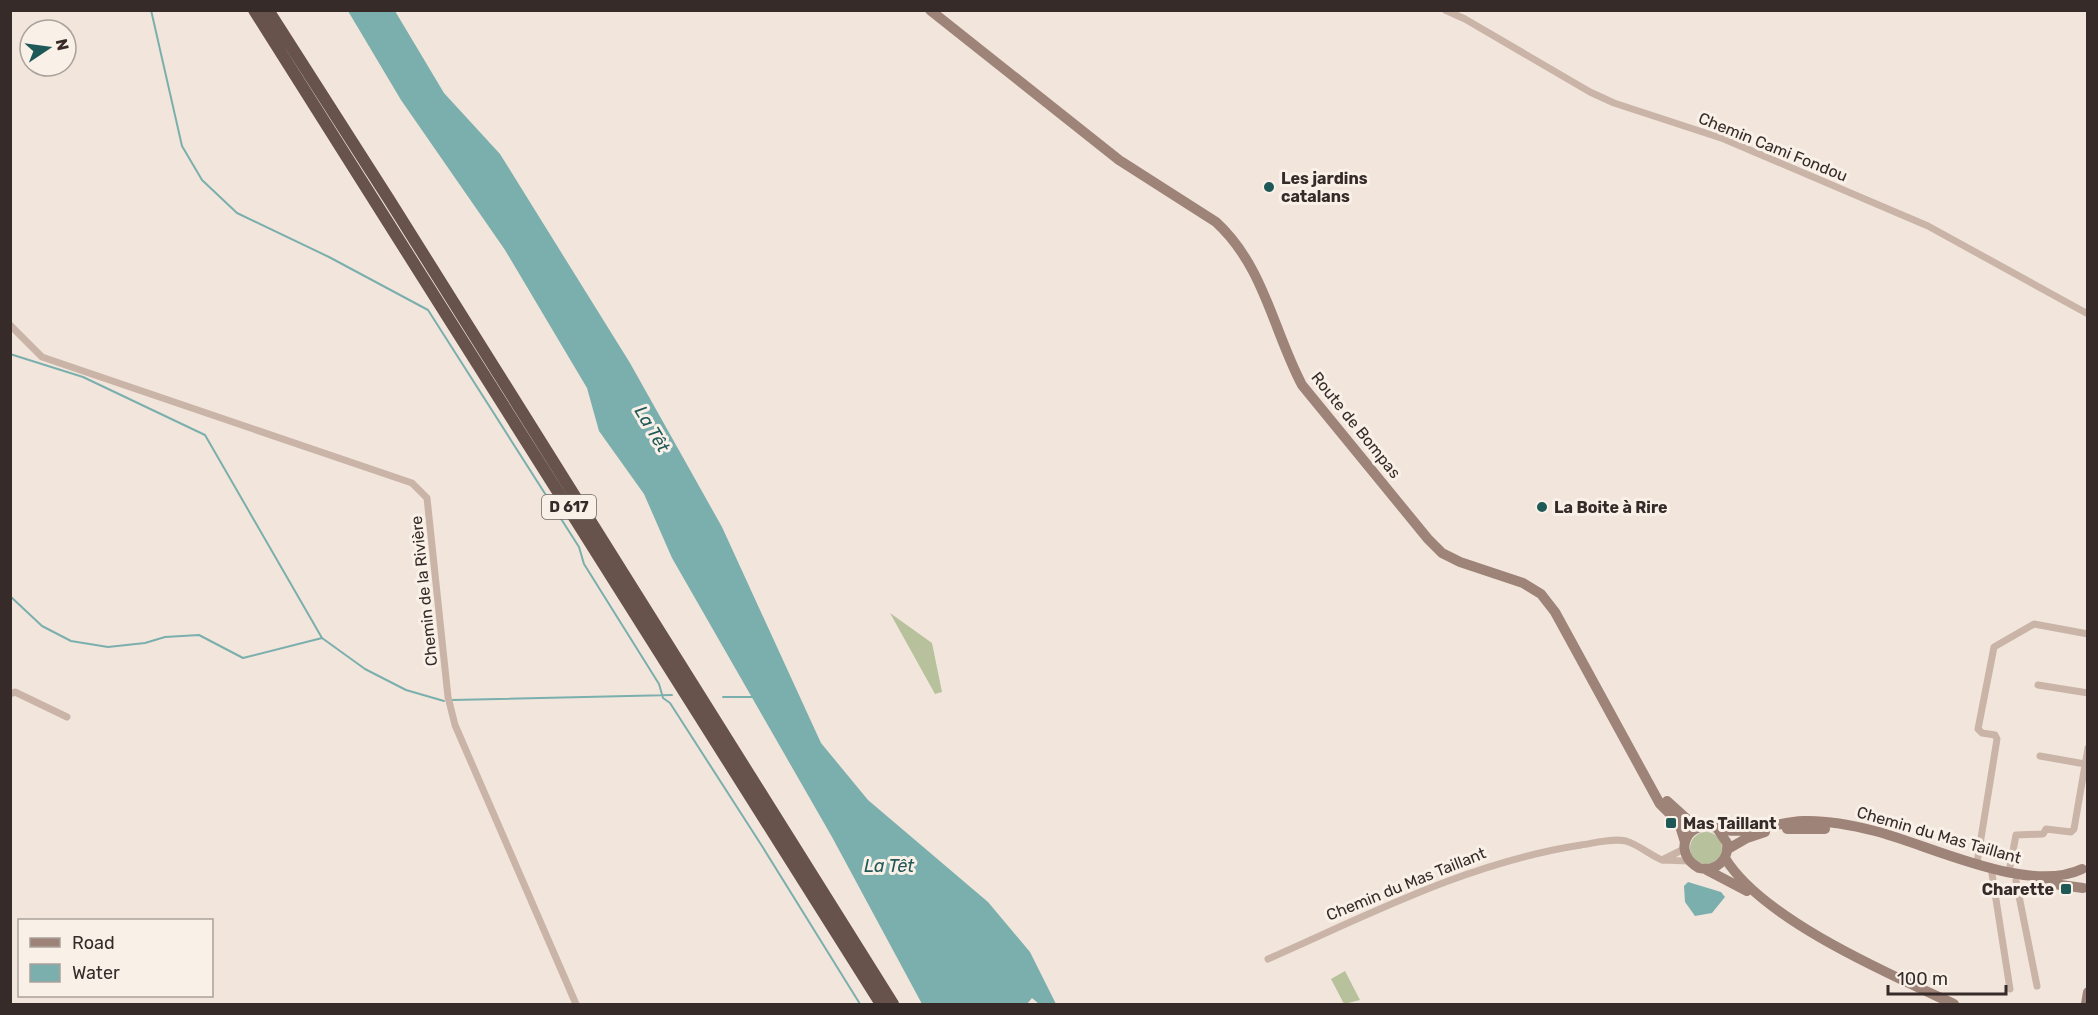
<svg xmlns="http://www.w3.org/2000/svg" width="2098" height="1015" viewBox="0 0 2098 1015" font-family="Rubik,sans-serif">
  <rect width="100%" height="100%" fill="#f2e6dc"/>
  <!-- green -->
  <path fill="#b7c19c" d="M890,613L932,643L942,692L935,694Z
    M1690 848a16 16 0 1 1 32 0a16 16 0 1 1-32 0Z
    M1345,971L1360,1000L1344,1004L1331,979Z"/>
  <!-- water -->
  <path fill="#7bafad" d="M348,11H395L444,93L500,154L630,363L722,527L821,743L868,800L988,902L1030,952L1056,1004H1039L1032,998L1027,1004H922L832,837L672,558L644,494L599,431L587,388L505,250L401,100Z
    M1688,882L1721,892L1725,897L1712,913L1695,916L1685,902L1684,886Z"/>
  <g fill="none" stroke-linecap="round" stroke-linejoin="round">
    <!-- stream -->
    <path stroke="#7bafad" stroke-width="2" d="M151,10L182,146L202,180L237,213L329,257L428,310L579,547L584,564L659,684L663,698L670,703L762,846L860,1004
      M10,354L83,377L205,435L322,638L365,669L406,690L444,701
      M10,596L42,626L71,641L108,647L145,643L165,637L199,635L243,658L322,638
      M723,697H753
      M452,700L672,695"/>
    <!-- minor -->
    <path stroke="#cab4a8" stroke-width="7" d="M1445,10L1465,19L1590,92L1614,103L1724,139L1928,226L2088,314
      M10,325L42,357L412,483L427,498L448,697L455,725L576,1004
      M2038,685L2088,693
      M10,694L15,692L67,717
      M2040,756L2085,764
      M1684,849L1662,860L1689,861
      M1977,863L1997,739L1995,735L1982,733L1978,729L1994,647L2034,624L2088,634
      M2009,872L2016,835L2043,834L2046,829L2071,832L2074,829L2088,748
      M1992,874L2010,989
      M2016,881L2037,986
      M1268,959C1370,914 1470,862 1581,845C1595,843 1612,838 1626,841C1639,845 1650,855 1662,860"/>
    <!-- secondary -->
    <path stroke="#9e8379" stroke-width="10" d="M930,10L1119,160L1216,222C1264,266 1273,330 1302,385L1428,539L1442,553L1460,562L1523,583L1541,594L1555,612L1660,804L1679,823L1685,842
      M1667,801L1688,820L1703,826
      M1717,828L1727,843C1729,860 1716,872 1699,868C1671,853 1687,818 1717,828C1743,837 1777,822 1803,821C1827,820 1852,825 1875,831C1930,845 2028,895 2082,869
      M1787,829H1825
      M1728,849L1747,838L1765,832
      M1725,858C1762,919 1889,974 1954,1004
      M1705,869L1747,891
      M2046,883L2083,888
      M2086,1004L2088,992"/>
    <!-- trunk -->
    <path stroke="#68534c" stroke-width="12" d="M254,10L881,1004
      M268,10L390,201L893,1004"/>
  </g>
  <!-- markers -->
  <g fill="#1e5857" stroke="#f9f0e8" stroke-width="2">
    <circle cx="1269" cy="187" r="6"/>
    <circle cx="1542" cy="507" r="6"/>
    <rect x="1665" y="817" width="12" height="12" rx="3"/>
    <rect x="2060" y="883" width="12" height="12" rx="3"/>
  </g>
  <g text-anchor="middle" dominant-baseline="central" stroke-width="6" stroke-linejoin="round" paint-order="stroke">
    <!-- shield labels -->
    <rect fill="#f9f0e8" stroke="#706662" stroke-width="1.5" x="542" y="495" width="54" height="24" rx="4.5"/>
    <g font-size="15" font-weight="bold" fill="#362b28">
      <text x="569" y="507">D 617</text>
    </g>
    <!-- street labels -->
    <g font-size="16" fill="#362b28" stroke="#f9f0e8">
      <text transform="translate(1773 147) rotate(22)">Chemin Cami Fondou</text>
      <text transform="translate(1356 425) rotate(51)">Route de Bompas</text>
      <text transform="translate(424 591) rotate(-96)">Chemin de la Rivière</text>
      <text transform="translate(1939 835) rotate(16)">Chemin du Mas Taillant</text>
      <text transform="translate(1406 884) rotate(-22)">Chemin du Mas Taillant</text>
    </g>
    <!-- poi labels -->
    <g font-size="16" font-weight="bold" fill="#362b28" stroke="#f9f0e8" text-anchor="start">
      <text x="1281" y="178">Les jardins<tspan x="1281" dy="18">catalans</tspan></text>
      <text x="1554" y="507">La Boite à Rire</text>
      <text x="1683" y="823">Mas Taillant</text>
      <text x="2054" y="889" text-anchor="end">Charette</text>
    </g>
    <!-- water labels -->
    <g font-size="18" font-style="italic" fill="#1e5857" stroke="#f9f0e8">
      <text transform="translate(652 429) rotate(59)">La Têt</text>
      <text x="889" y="866">La Têt</text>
    </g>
  </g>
  <!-- border -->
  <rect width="2098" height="1015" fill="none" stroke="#362b28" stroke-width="24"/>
  <!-- legend -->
  <rect x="18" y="919" width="195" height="78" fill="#f9f0e8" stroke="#aba19b" stroke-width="1.5"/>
  <rect x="30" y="938" width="30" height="9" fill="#9e8379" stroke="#aba19b" stroke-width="1.5"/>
  <text x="72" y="949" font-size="18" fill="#362b28">Road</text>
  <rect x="30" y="964" width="30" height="18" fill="#7bafad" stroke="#aba19b" stroke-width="1.5"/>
  <text x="72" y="979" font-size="18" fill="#362b28">Water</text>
  <!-- north arrow -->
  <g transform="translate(48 48) rotate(77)"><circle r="28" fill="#f9f0e8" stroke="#aba19b" stroke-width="1.5"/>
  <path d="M0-4.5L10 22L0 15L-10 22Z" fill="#1e5857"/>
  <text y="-9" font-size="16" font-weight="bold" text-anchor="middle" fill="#362b28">N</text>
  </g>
  <!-- scale -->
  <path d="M1888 985v9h118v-9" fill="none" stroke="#362b28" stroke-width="3"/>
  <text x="1897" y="985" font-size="18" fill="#362b28" stroke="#f9f0e8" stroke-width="4.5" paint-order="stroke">100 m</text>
</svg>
